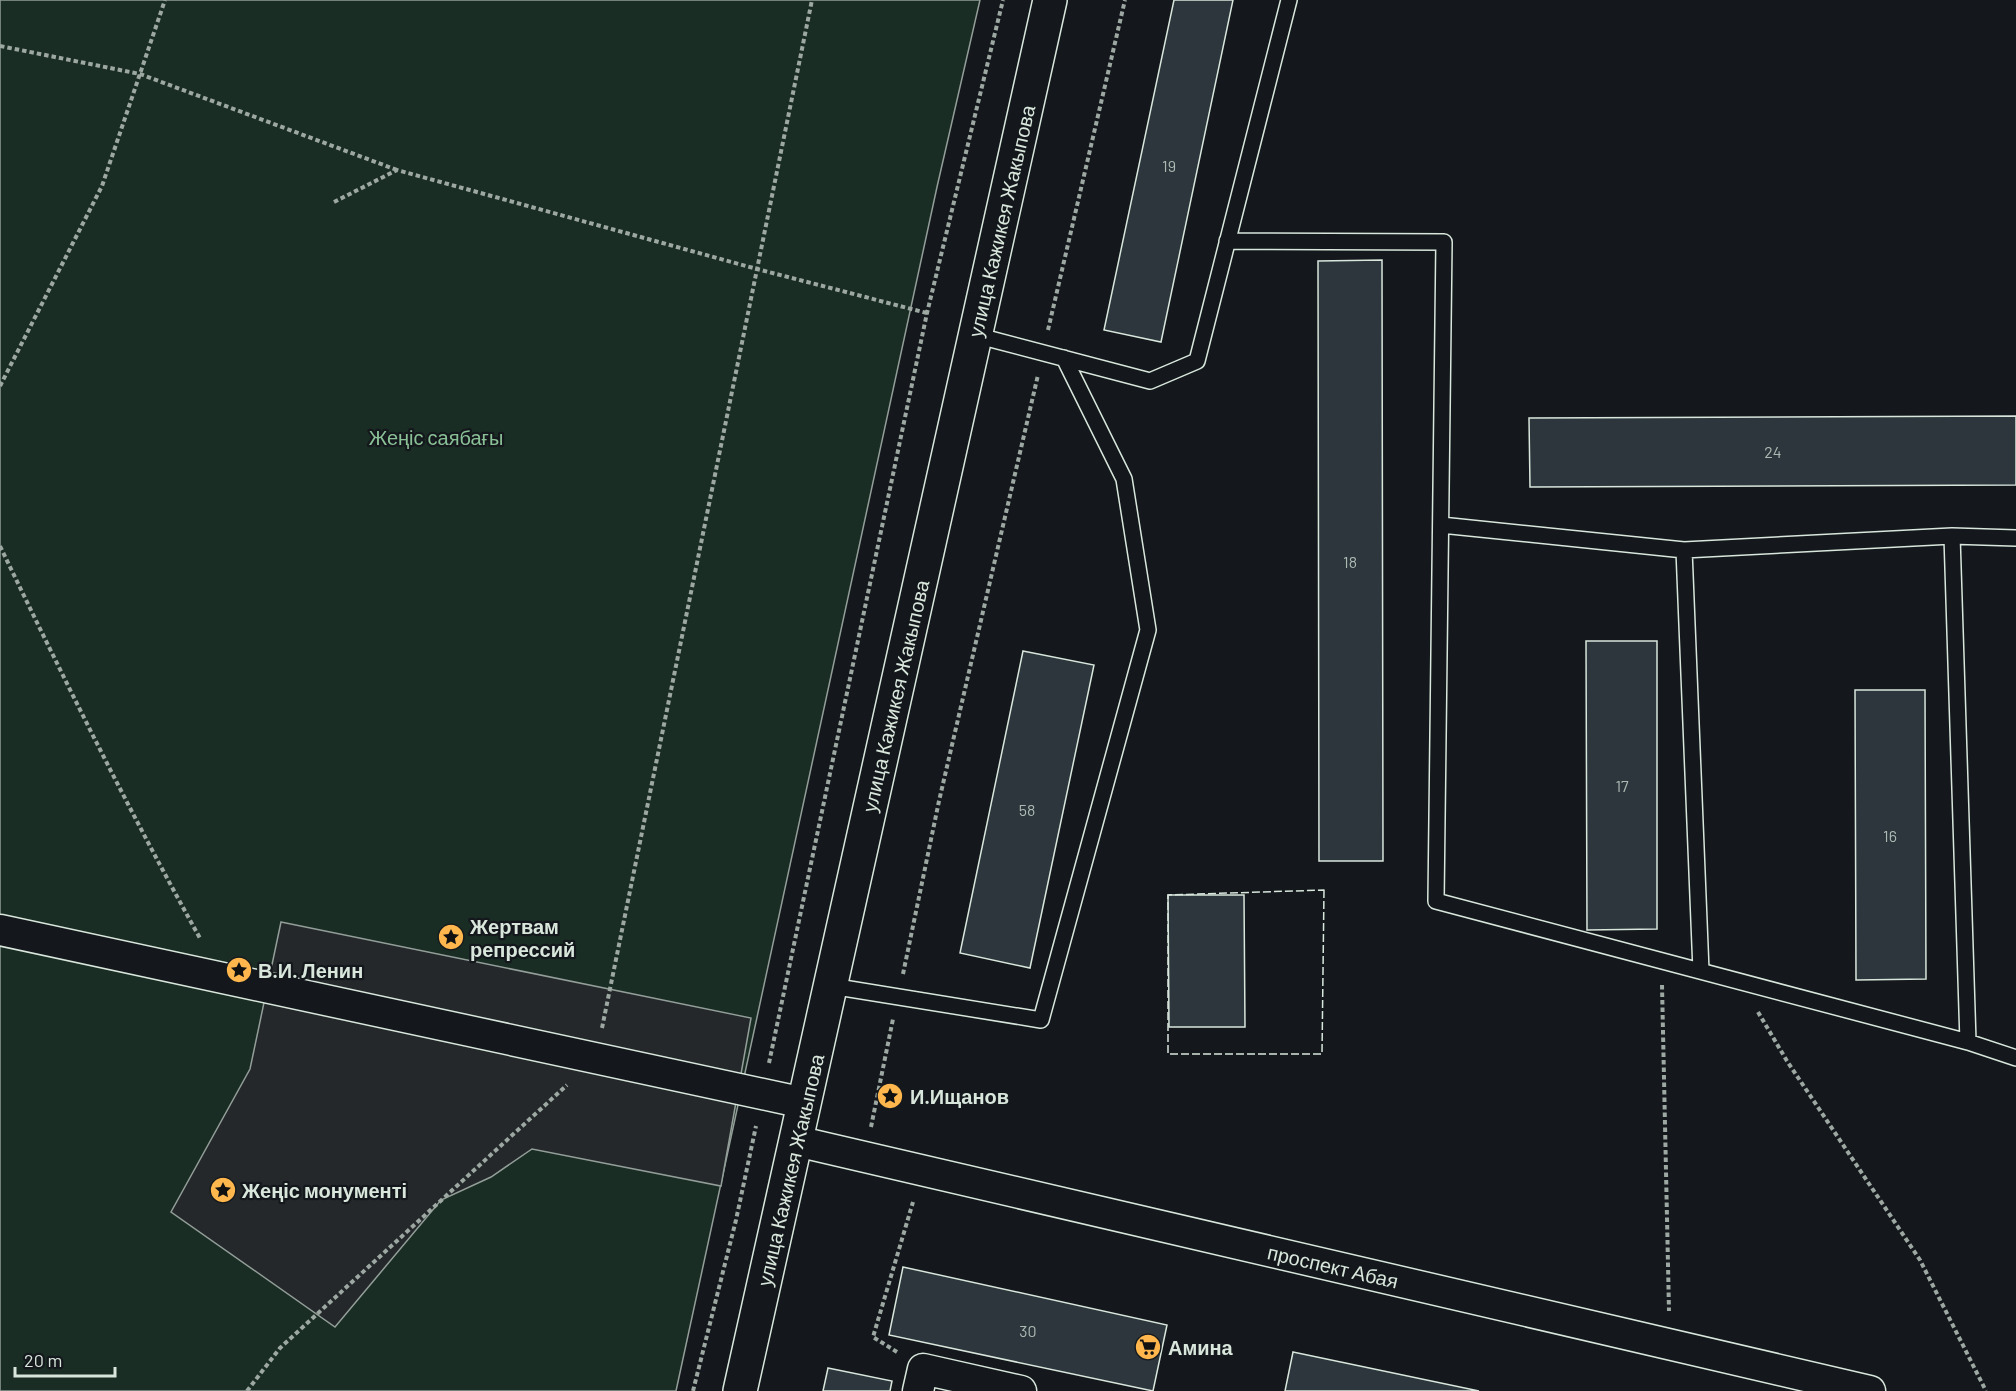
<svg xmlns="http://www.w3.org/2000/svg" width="2016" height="1391" viewBox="0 0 2016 1391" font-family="Barlow,sans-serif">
  <rect width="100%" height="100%" fill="#14181c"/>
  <!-- green -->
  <path fill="#1a2d24" stroke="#939e99" stroke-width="1.5" d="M0,0H980L937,187L676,1391H0Z"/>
  <!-- parking -->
  <path fill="#24282b" stroke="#939e99" stroke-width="1.5" d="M281,922L751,1018L721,1186L532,1149L491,1177L441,1200L335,1327L171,1212L250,1069Z"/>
  <!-- building -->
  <path fill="#2c363c" stroke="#d8e6dc" stroke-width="1.5" d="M1174,0H1233L1161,342L1104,330Z
    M1382,260L1383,861H1319L1318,261Z
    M2016,416V485L1530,487L1529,418Z
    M1586,641H1657V929L1587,930Z
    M1023,651L1094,665L1030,968L960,953Z
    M1855,690H1925L1926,979L1856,980Z
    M1168,895H1244L1245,1027H1169Z
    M903,1267L1167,1325L1153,1391L889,1335Z
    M1293,1352L1479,1391H1285Z
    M828,1368L892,1381L890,1391H823Z"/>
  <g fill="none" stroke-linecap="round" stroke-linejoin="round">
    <!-- lane casing -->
    <g stroke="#d8e6dc" stroke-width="18">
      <path id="lane" d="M1227,241L1444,242L1436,901L1968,1042
        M975,335L1150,381L1197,361L1289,0
        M1441,525L1684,550L1701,971
        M1952,536L1968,1042L2016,1058
        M1684,550L1952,536L2016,538
        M831,986L1041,1020L1148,630L1124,479L1064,358"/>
    </g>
    <!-- street casing -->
    <g stroke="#d8e6dc" stroke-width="33">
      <path id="street" d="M0,930L804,1103
        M796,1141L1870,1391
        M918,1391L923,1369L1021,1391"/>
    </g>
    <!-- secondary casing -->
    <g stroke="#d8e6dc" stroke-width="36">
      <path id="secondary" d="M740,1391L1050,0"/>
    </g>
    <!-- path -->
    <path stroke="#9da8a2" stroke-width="4" stroke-dasharray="4.5 3" stroke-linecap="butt" d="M0,46L140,74L397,170
      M334,202L397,170L757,269L927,313
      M1048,330L1125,0
      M0,386L102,186L165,0
      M0,546C64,679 129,811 201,940
      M903,974L939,801L1038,375
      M1662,985L1669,1311
      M1758,1012L1787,1061L1920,1260L1986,1391
      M602,1028L812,0
      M769,1063L927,313L1003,0
      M871,1127L893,1019
      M897,1352L873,1337L913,1202
      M247,1391L280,1348L567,1085
      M693,1391L736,1220L756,1126"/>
    <!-- lane -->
    <use href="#lane" stroke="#14181c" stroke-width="15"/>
    <!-- street -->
    <use href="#street" stroke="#14181c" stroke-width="30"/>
    <!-- secondary -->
    <use href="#secondary" stroke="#14181c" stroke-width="33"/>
    <!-- fence -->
    <path stroke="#d8e6dc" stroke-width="1.5" stroke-dasharray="8 3" stroke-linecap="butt" d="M1324,890L1322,1054H1168V895Z"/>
  </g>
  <!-- icons -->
  <defs>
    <g id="sight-disc" transform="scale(1.35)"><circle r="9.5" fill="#ffb74d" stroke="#14181c"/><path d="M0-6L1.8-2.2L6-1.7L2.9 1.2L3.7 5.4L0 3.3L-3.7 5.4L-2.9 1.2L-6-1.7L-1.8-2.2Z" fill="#111"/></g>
    <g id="supermarket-disc" transform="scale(1.35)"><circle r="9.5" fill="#ffb74d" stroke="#14181c"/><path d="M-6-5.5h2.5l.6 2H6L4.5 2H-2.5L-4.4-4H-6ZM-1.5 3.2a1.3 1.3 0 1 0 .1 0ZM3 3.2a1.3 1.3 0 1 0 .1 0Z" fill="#111"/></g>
  </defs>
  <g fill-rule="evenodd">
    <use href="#sight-disc" x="451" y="937"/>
    <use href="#sight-disc" x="239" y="970"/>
    <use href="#sight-disc" x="890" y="1096"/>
    <use href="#sight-disc" x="223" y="1190"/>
    <use href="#supermarket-disc" x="1148" y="1347"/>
  </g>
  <g text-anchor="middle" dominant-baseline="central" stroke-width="4.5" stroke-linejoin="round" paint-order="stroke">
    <!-- number labels -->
    <g font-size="16" fill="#adbab4">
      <text x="1169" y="165">19</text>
      <text x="1773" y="451">24</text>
      <text x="1350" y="561">18</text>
      <text x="1622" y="785">17</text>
      <text x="1027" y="809">58</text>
      <text x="1890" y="835">16</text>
      <text x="1028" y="1330">30</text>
    </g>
    <!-- street labels -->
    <g font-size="20" fill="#d8e6dc" stroke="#14181c">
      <text transform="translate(1001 221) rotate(-77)">улица Кажикея Жакыпова</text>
      <text transform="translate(895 696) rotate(-77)">улица Кажикея Жакыпова</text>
      <text transform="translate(790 1170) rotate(-77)">улица Кажикея Жакыпова</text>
      <text transform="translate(1333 1266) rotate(13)">проспект Абая</text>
    </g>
    <!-- park labels -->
    <g font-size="20" fill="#8ac095" stroke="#14181c">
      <text x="436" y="437">Жеңіс саябағы</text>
    </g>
    <!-- poi labels -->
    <g font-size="20" font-weight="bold" fill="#d8e6dc" stroke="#14181c" text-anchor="start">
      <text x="470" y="926">Жертвам<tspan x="470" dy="23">репрессий</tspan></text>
      <text x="258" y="970">В.И. Ленин</text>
      <text x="910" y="1096">И.Ищанов</text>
      <text x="242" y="1190">Жеңіс монументі</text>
      <text x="1168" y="1347">Амина</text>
    </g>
  </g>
  <!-- scale -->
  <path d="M15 1367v9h100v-9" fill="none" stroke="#d8e6dc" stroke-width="3"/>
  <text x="24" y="1367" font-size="18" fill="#d8e6dc" stroke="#14181c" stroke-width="4.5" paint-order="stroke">20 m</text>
</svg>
